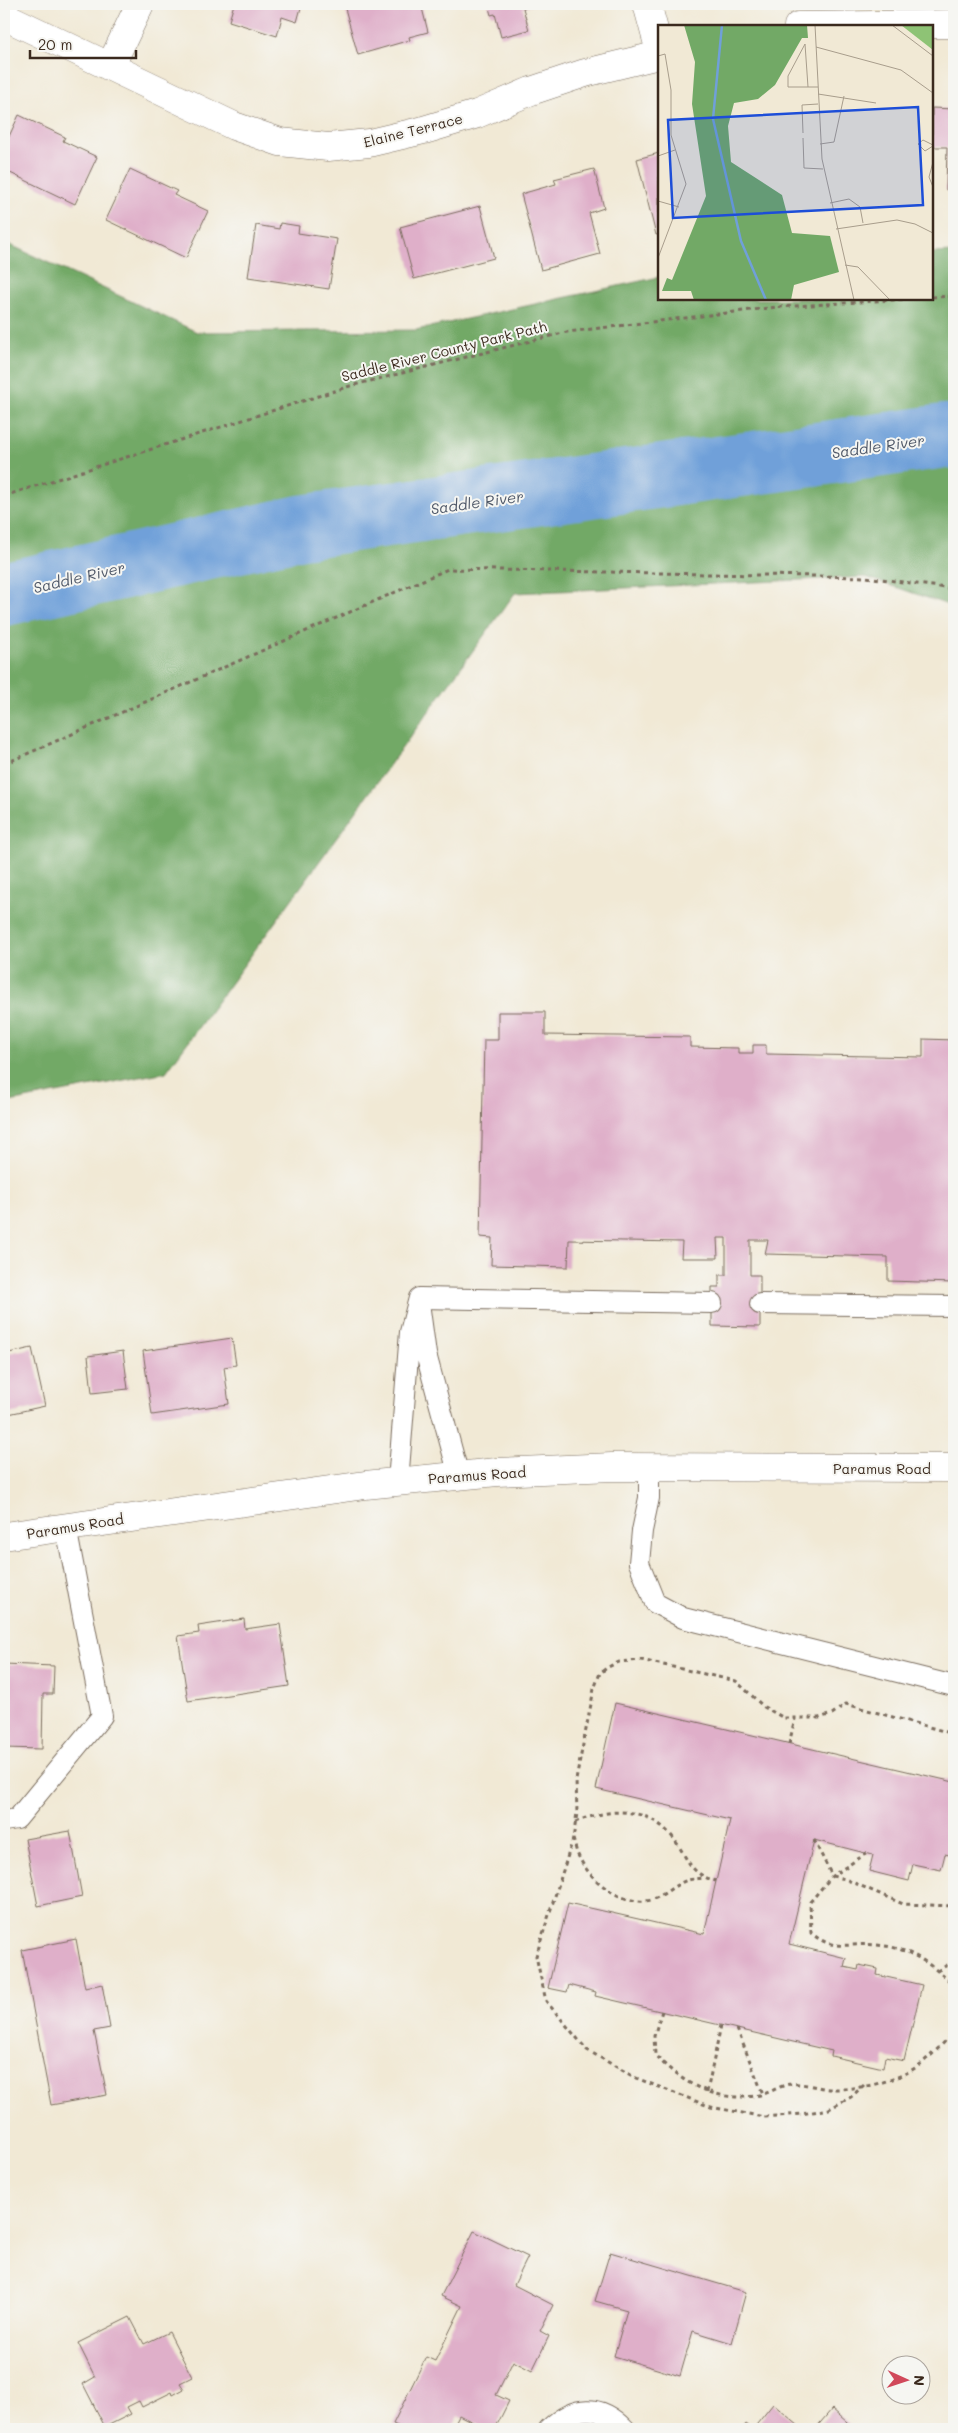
<svg xmlns="http://www.w3.org/2000/svg" width="958" height="2433" viewBox="0 0 958 2433" font-family="Mali,sans-serif">
  <rect width="100%" height="100%" fill="#f6f6f2"/>
  <filter id="ink" filterUnits="userSpaceOnUse"><feTurbulence type="fractalNoise" baseFrequency=".02" numOctaves="2"/><feDisplacementMap in="SourceGraphic" scale="10" xChannelSelector="R" yChannelSelector="G"/><feConvolveMatrix kernelMatrix="1 2 1 2 8 2 1 2 1" color-interpolation-filters="sRGB"/></filter>
  <filter id="wash" filterUnits="userSpaceOnUse"><feTurbulence type="fractalNoise" baseFrequency=".0096" numOctaves="4" result="noise"/><feDisplacementMap in="SourceGraphic" scale="20" xChannelSelector="R" yChannelSelector="G"/><feGaussianBlur stdDeviation="1.12" result="paint"/><feColorMatrix in="noise" values="0 0 0 0 0 0 0 0 0 0 0 0 0 0 0 0 0 1.4 0 .05"/><feComposite in="paint" operator="in"/></filter>
  <g filter="url(#wash)">
    <rect width="100%" height="100%" fill="#f1e9d5"/>
    <!-- forest -->
    <path fill="#72a966" stroke="#566a42" d="M4,242L197,332L416,330L659,277V299H932V253L954,252V607L866,577L515,593L166,1072L4,1103Z"/>
    <g fill="none" stroke-linecap="round" stroke-linejoin="round">
      <!-- river -->
      <path stroke="#70a0d9" stroke-width="64" d="M4,594L301,527L945,436L954,437"/>
    </g>
    <g id="blocks">
      <!-- building -->
      <path fill="#dfafc9" d="M234,4H302L297,22L282,17L277,36L229,21Z
        M349,4H421L428,32L409,37L410,40L358,55L344,5Z
        M488,4H536L523,8L529,30L501,37L495,14L491,15Z
        M932,108L954,109V191L946,190L947,147H932Z
        M19,115L65,137L63,141L97,157L75,204L4,170V147Z
        M659,153V234L656,235L637,159Z
        M130,169L177,191L174,195L208,211L186,258L106,220Z
        M594,169L604,208L589,213L600,254L541,270L521,194L556,184L554,179Z
        M480,206L494,258L414,279L400,227Z
        M280,223L299,226L298,233L337,239L329,289L248,277L256,225L279,229Z
        M498,1012H545V1035L690,1037V1047L738,1048V1053H753V1045H766V1054L923,1057V1039L954,1040V1283L888,1281V1257L765,1254L768,1240H750V1275H760V1327L712,1326V1287H719V1275H726V1238H717L718,1258H681L682,1242L569,1240L568,1267L491,1265L492,1238L480,1237L484,1040H498Z
        M232,1338L236,1365L224,1367L229,1404L152,1415L143,1351Z
        M32,1348L45,1406L4,1415V1354Z
        M123,1351L128,1389L92,1393L88,1356Z
        M244,1619L245,1629L280,1624L289,1686L188,1701L178,1636L199,1633L198,1626Z
        M4,1664L54,1666L53,1694H43L42,1749L4,1748Z
        M615,1703L954,1782V1834L949,1855L945,1854L941,1870L913,1864L909,1881L869,1871L873,1855L814,1840L789,1944L846,1958L844,1967L858,1970L859,1965L878,1969L877,1975L922,1985L904,2061L885,2057L883,2068L831,2056L832,2051L595,1996L596,1992L569,1985L567,1992L548,1988L568,1903L704,1934L730,1820L596,1789Z
        M70,1831L82,1897L38,1906L25,1839Z
        M76,1939L85,1988L102,1984L110,2028L94,2031L107,2095L51,2105L22,1950Z
        M474,2231L528,2257L514,2285L553,2305L540,2331L549,2336L532,2371L513,2361L496,2395L509,2401L495,2429H486L459,2415L452,2429H404L393,2424L426,2357L435,2361L462,2306L441,2296Z
        M610,2252L746,2292L732,2343L693,2331L680,2376L614,2356L627,2310L595,2301Z
        M130,2317L144,2344L169,2332L192,2377L180,2383L184,2389L173,2395L172,2392L142,2407L139,2401L127,2407L131,2414L105,2427L83,2384L95,2377L78,2343Z
        M773,2404L799,2426L796,2429H742L746,2424L753,2429Z
        M832,2409L855,2429H815Z"/>
    </g>
  </g>
  <g filter="url(#ink)">
    <use href="#blocks" fill-opacity="0" stroke="#7b6d5e" stroke-width="1"/>
    <g fill="none" stroke-linecap="round" stroke-linejoin="round">
      <!-- service casing -->
      <g stroke="#7b6d5e" stroke-width="22">
        <path id="service" d="M419,1298L712,1303
          M760,1304L954,1306
          M420,1310L426,1354L459,1476
          M649,1467V1498L642,1531L639,1563L655,1603L683,1618L954,1686
          M398,1482L410,1332L419,1298
          M4,1821L17,1819L102,1716L66,1527
          M549,2429C574,2405 600,2403 625,2429"/>
      </g>
      <!-- minor casing -->
      <g stroke="#7b6d5e" stroke-width="29">
        <path id="minor" d="M647,4L659,48
          M4,16L234,126L280,142L328,147L369,143L424,130L477,114L531,91L585,73L659,55
          M798,26L954,24
          M110,67L140,4"/>
      </g>
      <!-- secondary casing -->
      <g stroke="#7b6d5e" stroke-width="29">
        <path id="secondary" d="M4,1536L365,1485L497,1472L612,1467L954,1468"/>
      </g>
      <!-- path -->
      <path stroke="#7b6d5e" stroke-width="3" stroke-dasharray="4 4" stroke-linecap="butt" d="M932,297L954,296
        M4,496L350,386L567,332L777,307L905,299
        M4,764L448,569L866,577L954,589
        M789,1744L795,1719
        M575,1822C611,1808 648,1805 674,1839C688,1858 689,1874 716,1881
        M573,1839C575,1845 576,1852 579,1857C590,1881 624,1907 651,1900C663,1896 670,1888 681,1883C687,1879 696,1879 703,1878
        M814,1840L832,1876L845,1879L903,1904L954,1906
        M867,1853L832,1876L810,1902L811,1933C835,1953 849,1942 876,1945C910,1947 930,1964 954,1985
        M937,1971L954,1961
        M662,2011L654,2036L655,2055C683,2085 721,2105 764,2094C773,2091 783,2084 792,2084C805,2083 818,2088 830,2089C858,2090 896,2082 918,2066C931,2056 943,2044 954,2032
        M737,2029L763,2094
        M864,2085L851,2097L829,2109L802,2114L764,2117L711,2107L636,2078L587,2050L546,2001L536,1956L573,1839L577,1813L576,1780L594,1689L600,1673L608,1667L619,1662L641,1660L736,1681L764,1707L784,1718H819L832,1714L846,1704L954,1734
        M707,2092L721,2025"/>
      <!-- service -->
      <use href="#service" stroke="#fff" stroke-width="20"/>
      <!-- minor -->
      <use href="#minor" stroke="#fff" stroke-width="28"/>
      <!-- secondary -->
      <use href="#secondary" stroke="#fff" stroke-width="28"/>
    </g>
  </g>
  <g text-anchor="middle" dominant-baseline="central" stroke-width="4" stroke-linejoin="round" paint-order="stroke">
    <!-- street labels -->
    <g font-size="14" fill="#3b2a1e" stroke="#f6f6f2">
      <text transform="translate(413 130) rotate(-14)">Elaine Terrace</text>
      <text transform="translate(444 351) rotate(-14)">Saddle River County Park Path</text>
      <text x="882" y="1468">Paramus Road</text>
      <text transform="translate(477 1475) rotate(-4)">Paramus Road</text>
      <text transform="translate(75 1526) rotate(-9)">Paramus Road</text>
    </g>
    <!-- water labels -->
    <g font-size="15" font-style="italic" fill="#505969" stroke="#f6f6f2">
      <text transform="translate(878 446) rotate(-8)">Saddle River</text>
      <text transform="translate(477 502) rotate(-8)">Saddle River</text>
      <text transform="translate(79 577) rotate(-13)">Saddle River</text>
    </g>
  </g>
  <!-- overview -->
  <g transform="translate(658 25)">
    <rect width="275" height="275" fill="#f1e9d5"/>
    <path d="M243,0H275V25Z" fill="#8ec375"/>
    <path d="M26,0H149L150,13H144L117,60L100,74L76,78L70,101L73,137L124,170L134,208L172,211L181,247L136,260L133,275H36L33,266H4L9,253L14,255L48,171L34,79L37,37Z" fill="#72a966"/>
    <path fill="none" stroke="#70a0d9" stroke-width="2.5" d="M64,0L55,94L83,216L108,275"/>
    <path fill="none" stroke="#a89d8c" stroke-width="1" d="M157,0L164,134L196,275M234,0L275,31M147,19L130,51V62H160M147,19L150,62M158,22L243,45L275,68M0,31L7,29L13,65V110L28,159L0,233M160,69L218,78M145,108L144,80L160,79M145,113L146,143M162,119L176,117L186,71M275,120L265,115L260,119L267,126L275,121M0,131L17,125M275,137L271,152L275,162M146,143L165,144M0,176L21,182M172,178L191,174L202,182L205,198M178,204L239,195L257,199L275,208M187,240L200,242L232,275"/>
    <path fill="#1d4ed8" fill-opacity="0.15" stroke="#1d4ed8" stroke-width="2.5" d="M260,82L265,180L15,193L10,95Z"/>
    <rect width="275" height="275" fill="none" stroke="#3b2a1e" stroke-width="2.5"/>
  </g>
  <!-- margin -->
  <rect width="958" height="2433" fill="none" stroke="#f6f6f2" stroke-width="20"/>
  <!-- north arrow -->
  <g transform="translate(906 2380) rotate(93)"><circle r="24" fill="#f6f6f2" stroke="#aba49d"/>
  <path d="M0-4L9 19L0 12L-9 19Z" fill="#d1495b"/>
  <text y="-8" font-size="14" font-weight="bold" text-anchor="middle" fill="#3b2a1e">N</text>
  </g>
  <!-- scale -->
  <path d="M30 50v8h106v-8" fill="none" stroke="#3b2a1e" stroke-width="2.5"/>
  <text x="38" y="50" font-size="15" fill="#3b2a1e" stroke="#f6f6f2" stroke-width="4" paint-order="stroke">20 m</text>
</svg>
